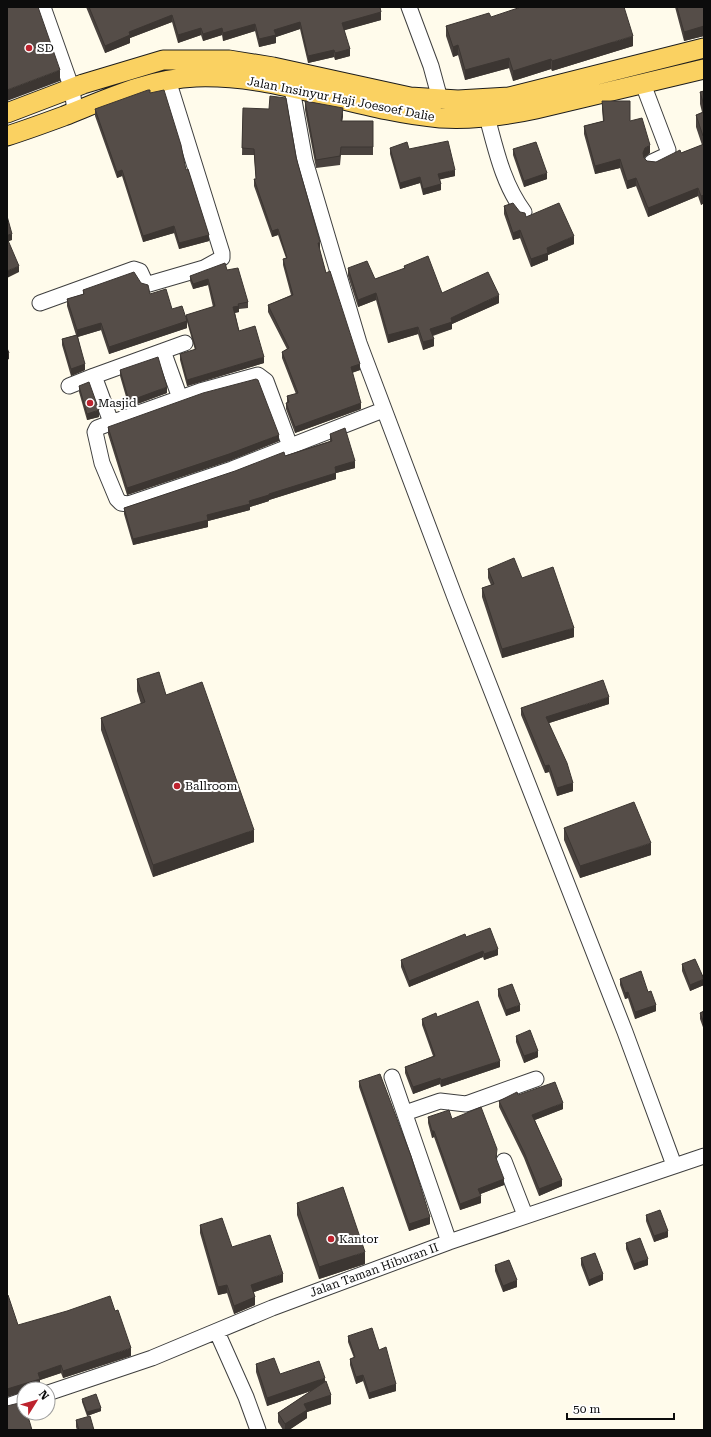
<svg xmlns="http://www.w3.org/2000/svg" width="711" height="1437" viewBox="0 0 711 1437" font-family="'Roboto Serif',serif">
  <rect width="100%" height="100%" fill="#fffbeb"/>
  <g fill="none" stroke-linecap="round" stroke-linejoin="round">
    <!-- minor casing -->
    <g stroke="#3f3f3f" stroke-width="17">
      <path id="minor" d="M43,7L72,89L75,111
        M409,7L431,66L440,99
        M643,84L668,150L667,155L652,162
        M292,89L305,161L359,343L456,600L625,1032L674,1165
        M487,117C496,150 503,184 524,212
        M40,303L134,269L140,271L145,282L149,284L204,268L222,258V253L168,80
        M163,351L185,343
        M69,386L94,376
        M111,422L94,376L163,351L180,398
        M290,446L266,381L258,375L200,391L105,425L97,428L95,432L102,463L117,499L121,503L128,504L232,469L383,410
        M392,1077L449,1242
        M405,1113L440,1101L466,1104L536,1079
        M504,1161L525,1215
        M217,1332L246,1397L258,1430
        M48,1393L152,1358L272,1308L449,1242L704,1156
        M7,1406L24,1400"/>
    </g>
    <!-- major casing -->
    <g stroke="#1d1d1d" stroke-width="21">
      <path id="major" d="M7,113L83,84L163,60H229L273,67L410,97L458,100L509,97L704,48
        M7,136C26,130 45,123 64,116C107,99 149,79 196,77C279,74 358,111 440,118C473,120 504,116 536,109L704,69"/>
    </g>
    <!-- minor -->
    <use href="#minor" stroke="#fff" stroke-width="15"/>
    <!-- major -->
    <use href="#major" stroke="#fad161" stroke-width="19"/>
  </g>
  <!-- wall -->
  <path fill="#49423e" d="M86,7H380L381,20L344,30L350,56L335,60L334,57L308,63L300,29L276,37V43L259,47L255,31L223,41L222,35L203,41L201,35L178,43L172,22L130,38V43L105,53Z
    M675,7H704V36L684,41Z
    M491,17L633,46L552,71L551,69L513,81L509,68L465,80L458,55L453,57L446,36V26Z
    M704,91V203L701,205L698,196L648,217L636,186L627,189L620,168L595,174L584,134V126L603,121L602,109V101L630,121L650,153L645,157L644,158L647,161L656,162L681,153L702,145L696,127V115L702,112L700,104V92Z
    M150,93L186,170L209,241L179,249L174,233L143,242L122,176L117,178L95,116V109Z
    M305,101L343,116L342,121H373V155H341L340,165L316,168L305,110Z
    M243,108L296,157L320,248H319L326,273L360,370L352,373L361,409L295,433L286,409V403H287V396L296,394L282,358V352L287,349L268,312V305L291,295L283,265V259L286,258L278,235L272,237L254,186V179H256L254,155H242Z
    M390,148L409,149L455,176L440,179L441,190L423,195L420,183L400,189L390,154Z
    M513,149L547,179L524,187L513,155Z
    M504,206L520,212L526,217L574,244L548,255V260L531,267L520,238L513,240L504,214Z
    M404,266L442,293L499,303L452,324V329L433,336L434,346L423,350L418,334L388,343L376,300L358,307L348,276V268L375,279L404,269Z
    M227,270L248,302V308L239,309V312L235,313L239,331L264,363L187,386L180,360V354L195,350L187,322V328L109,354L101,330L78,337L85,370L71,376L62,345V339L76,335L67,306V299L83,294V290L141,283L150,294L172,309L186,320V315L213,307L208,285L193,289L190,281V276Z
    M120,370L167,393L129,407L120,376Z
    M79,386L99,417L87,420L79,392Z
    M108,427L279,441L229,461L127,495L108,434Z
    M330,434L355,468L336,473V479L269,500V501L250,507V510L208,521V527L133,545L124,514V508L330,441Z
    M488,569L522,578L574,637L502,658L482,597V588L491,585L488,578Z
    M137,679L166,695L254,842L153,877L101,730V718L141,704L137,691Z
    M609,704L549,723L573,791L557,796L549,772L545,773L521,715V708Z
    M564,828L651,855L580,878L564,840Z
    M466,937L498,955L484,960L483,957L409,987L401,967V960Z
    M682,964L704,985L690,991L682,971Z
    M620,979L648,992L656,1011L635,1019L628,998L625,999L620,985Z
    M498,989L520,1011L506,1016L498,996Z
    M704,1011V1030L700,1019V1013Z
    M437,1017L500,1067L441,1087L440,1084L413,1094L405,1073V1067L433,1056L422,1025V1019Z
    M516,1036L538,1057L524,1063L516,1042Z
    M359,1081L430,1224L409,1231L359,1087Z
    M518,1095L563,1109L535,1120L562,1186L539,1196L524,1158L499,1107V1101Z
    M428,1117L452,1119L497,1155L496,1160L504,1185L480,1194L481,1203L460,1210L434,1137L432,1138L428,1123Z
    M297,1203L365,1264L319,1279L297,1215Z
    M646,1215L668,1237L654,1242L646,1221Z
    M200,1225L232,1247L283,1282L254,1292L255,1305L234,1314L227,1293L218,1295L200,1233Z
    M626,1243L648,1265L634,1270L626,1249Z
    M581,1258L603,1280L589,1286L581,1265Z
    M495,1265L517,1287L503,1292L495,1271Z
    M18,1325L131,1356L63,1378L61,1373L40,1380V1387L33,1389H24Z
    M348,1336L379,1350L396,1391L369,1399L363,1381L356,1384L350,1365V1359L354,1358L348,1342Z
    M256,1364L280,1374L325,1381L331,1404L307,1412V1418L289,1430H283L278,1422V1413L311,1391L267,1406L256,1372Z
    M82,1399L101,1411L87,1416L82,1402Z
    M76,1420L94,1430H77L76,1427Z"/>
  <!-- shaded-wall -->
  <path fill="#3c3632" d="M381,12V20L342,31V23Z
    M172,15V22L130,38V43L105,53V46L129,32Z
    M300,22V29L276,37V43L259,47V39L274,30Z
    M255,24V31L223,41V33Z
    M704,26V36L684,41V32Z
    M201,28V35L178,43V35Z
    M222,28V35L203,41V34Z
    M633,36V46L552,71V61Z
    M458,45V55L453,57V47Z
    M350,49V56L335,60V53Z
    M334,50V57L308,63V56Z
    M509,58V68L465,80V70Z
    M551,59V69L513,81V71Z
    M60,70V81L7,101V90Z
    M343,108V116L341,129V121Z
    M703,136H704V147L703,148Z
    M650,145V153L645,157L643,161V153L645,148Z
    M620,159V168L595,174V166Z
    M122,170V176L117,178V172Z
    M455,170V176L438,180V174Z
    M547,173V179L524,187V181Z
    M420,177V183L400,189V183Z
    M636,178V186L627,189V181Z
    M441,184V190L423,195V189Z
    M698,188V196L648,217V208Z
    M704,195V203L701,205V196Z
    M174,226V233L143,242V236Z
    M278,229V235L272,237V231Z
    M520,230V238L513,240V233Z
    M12,234V240L7,242V235Z
    M209,235V241L179,249V243Z
    M574,236V244L548,255V260L531,267V259L547,248Z
    M320,242V248L318,249V243Z
    M19,266V272L7,278V271Z
    M208,279V285L193,289V284Z
    M376,293V300L358,307V300Z
    M499,295V303L452,324V329L430,336V329L451,318Z
    M239,306V312L233,313V307Z
    M187,321V328L109,354V347Z
    M101,323V330L77,337V330Z
    M418,327V334L388,343V335Z
    M434,339V346L423,350V342Z
    M9,353V359L7,360V354Z
    M264,357V363L187,386V380Z
    M85,364V370L71,376V369Z
    M360,364V370L351,373V367Z
    M167,387V393L129,407V401Z
    M361,403V409L295,433V427Z
    M99,410V417L87,420V414Z
    M279,435V441L229,461L127,495V488Z
    M355,461V468L336,473V479L269,500V501L250,507V510L208,521V527L133,545V539L249,501L269,494L335,467Z
    M574,628V637L502,658V649Z
    M609,697V704L546,724V717Z
    M549,765V772L545,773V766Z
    M573,783V791L557,796V788Z
    M254,830V842L153,877V865Z
    M651,843V855L580,878V866Z
    M498,949V955L484,960V954Z
    M483,951V957L409,987V981Z
    M704,979V985L690,991V985Z
    M628,992V998L625,999V993Z
    M520,1005V1011L506,1016V1010Z
    M656,1005V1011L635,1019V1012Z
    M538,1051V1057L524,1063V1056Z
    M500,1061V1067L441,1087V1080Z
    M440,1078V1084L413,1094V1087Z
    M563,1103V1109L532,1121V1115Z
    M432,1131H434V1137L432,1138Z
    M504,1179V1185L478,1195V1189Z
    M562,1180V1186L539,1196V1189Z
    M481,1196V1203L460,1210V1204Z
    M430,1217V1224L409,1231V1224Z
    M668,1231V1237L654,1242V1236Z
    M365,1252V1264L319,1279V1267Z
    M648,1259V1265L634,1270V1264Z
    M283,1274V1282L251,1293V1285Z
    M603,1274V1280L589,1286V1280Z
    M517,1280V1287L503,1292V1286Z
    M227,1285V1293L218,1295V1287Z
    M255,1297V1305L234,1314V1306Z
    M131,1348V1356L63,1378V1371Z
    M61,1365V1373L40,1380V1387L33,1389H24V1392L7,1397V1389L38,1373Z
    M363,1375V1381L356,1384V1377Z
    M325,1378V1386L267,1406V1398Z
    M396,1384V1391L369,1399V1393Z
    M331,1395V1404L307,1412V1418L289,1430H285V1424L304,1404Z
    M101,1408V1411L87,1416V1412Z"/>
  <!-- building -->
  <path fill="#554d48" stroke="#3c3632" d="M7,7H38L60,70L7,90Z
    M89,7H380L381,12L342,23L350,49L335,53L334,50L308,56L300,22L274,30L276,35L259,39L255,24L223,33L222,28L203,34L201,28L178,35L172,15L129,32L130,35L105,46Z
    M521,7H624L633,36L552,61L551,59L513,71L509,58L465,70L458,45L453,47L446,26L489,13L491,17Z
    M677,7H704V26L684,32Z
    M148,90H150V93L164,90L181,145L186,170L188,169L209,235L179,243L174,226L143,236L122,170L117,172L95,109Z
    M704,91V106L700,92Z
    M270,96L286,98L296,157L320,242L318,243L326,273L330,271L360,364L351,367L361,403L295,427L286,403L289,402L287,396L298,393L282,352L289,348L268,305L293,295L283,259L287,258L278,229L272,231L254,179H256L254,149L242,148L243,108L269,109Z
    M305,101L343,108L341,121H373V147H341L340,156L316,160Z
    M602,101H630V121L642,118L650,145L645,148L643,153L644,158L647,161L656,162L680,150L681,153L704,144V195L701,196L698,188L648,208L636,178L627,181L620,159L595,166L584,126L604,121Z
    M704,112V136H703L696,115Z
    M448,141L455,170L438,174L441,184L423,189L420,177L400,183L390,148L407,142L409,149Z
    M536,142L547,173L524,181L513,149Z
    M513,203L520,212L525,213L526,217L559,203L574,236L547,248L548,253L531,259L520,230L513,233L504,206Z
    M7,216L12,234L7,235Z
    M7,238L19,266L7,271Z
    M428,256L442,293L488,272L499,295L451,318L452,322L430,329L434,339L423,342L418,327L388,335L376,293L358,300L348,268L367,261L375,279L405,268L404,266Z
    M225,263L227,270L238,268L248,302L238,304L239,306L233,307L239,331L255,326L264,357L187,380L180,354L196,349L186,315L215,306L208,279L193,284L190,276Z
    M134,272L141,283L148,285L150,294L166,289L172,309L182,306L187,321L109,347L101,323L77,330L67,299L84,294L83,290Z
    M77,335L85,364L71,369L62,339Z
    M7,348L9,353L7,354Z
    M158,357L167,387L129,401L120,370Z
    M256,379L258,380L279,435L229,454L127,488L108,427L203,393Z
    M89,382L99,410L87,414L79,386Z
    M345,428L355,461L335,467L336,473L269,494V495L249,501L250,504L207,515L208,520L133,539L124,508L235,471L284,452L285,456L332,441L330,434Z
    M514,558L522,578L553,567L574,628L502,649L482,588L494,584L488,569Z
    M159,672L166,695L202,682L254,830L153,865L101,718L145,702L137,679Z
    M603,680L609,697L546,717L567,763L573,783L557,788L549,765L545,766L521,708Z
    M634,802L651,843L580,866L564,828Z
    M490,928L498,949L484,954L483,951L409,981L401,960L465,934L466,937Z
    M695,959L704,979L690,985L682,964Z
    M641,971L648,992L651,991L656,1005L635,1012L628,992L625,993L620,979Z
    M512,984L520,1005L506,1010L498,989Z
    M478,1001L500,1061L441,1080L440,1078L413,1087L405,1067L435,1056L422,1019L436,1013L437,1017Z
    M704,1011V1023L700,1013Z
    M530,1030L538,1051L524,1056L516,1036Z
    M380,1074L411,1156L430,1217L409,1224L359,1081Z
    M555,1082L563,1103L532,1115L562,1180L539,1189L524,1152L499,1101L517,1092L518,1095Z
    M481,1107L497,1149L496,1158L504,1179L478,1189L481,1196L460,1204L434,1131H432L428,1117L449,1110L452,1119Z
    M343,1187L365,1252L319,1267L297,1203Z
    M660,1210L668,1231L654,1236L646,1215Z
    M222,1218L232,1247L270,1235L283,1274L251,1285L255,1297L234,1306L227,1285L218,1287L200,1225Z
    M640,1238L648,1259L634,1264L626,1243Z
    M595,1253L603,1274L589,1280L581,1258Z
    M509,1260L517,1280L503,1286L495,1265Z
    M8,1295L18,1325L67,1311L110,1296L115,1311L118,1310L131,1348L63,1371L61,1365L38,1373L40,1379L7,1389V1296Z
    M372,1328L379,1350L386,1347L396,1384L369,1393L363,1375L356,1377L350,1359L355,1357L348,1336Z
    M274,1358L280,1374L319,1361L325,1378L267,1398L256,1364Z
    M326,1381L331,1395L304,1404L307,1410L285,1424L278,1413Z
    M96,1394L101,1408L87,1412L82,1399Z
    M23,1402L24,1405V1413H27L32,1430H7V1406Z
    M90,1416L94,1430H79L76,1420Z"/>
  <!-- markers -->
  <g fill="#bd232e" stroke="#fff" stroke-width="1.5">
    <circle cx="29" cy="48" r="4"/>
    <circle cx="90" cy="403" r="4"/>
    <circle cx="177" cy="786" r="4"/>
    <circle cx="331" cy="1239" r="4"/>
  </g>
  <g text-anchor="middle" dominant-baseline="central" stroke-width="4" stroke-linejoin="round" paint-order="stroke">
    <!-- poi labels -->
    <g font-size="12" fill="#0c0c0c" stroke="#fff" text-anchor="start">
      <text x="37" y="48">SD</text>
      <text x="98" y="403">Masjid</text>
      <text x="185" y="786">Ballroom</text>
      <text x="339" y="1239">Kantor</text>
    </g>
    <!-- street labels -->
    <g font-size="12" fill="#0c0c0c" stroke="#fff">
      <text transform="translate(341 99) rotate(11)">Jalan Insinyur Haji Joesoef Dalie</text>
      <text transform="translate(374 1270) rotate(-20)">Jalan Taman Hiburan II</text>
    </g>
  </g>
  <!-- border -->
  <rect width="711" height="1437" fill="none" stroke="#0c0c0c" stroke-width="16"/>
  <!-- north arrow -->
  <g transform="translate(36 1401) rotate(53)"><circle r="19" fill="#ffffff" stroke="#9e9e9e"/>
  <path d="M0-3L7 15L0 10L-7 15Z" fill="#bd232e"/>
  <text y="-6" font-size="11" font-weight="bold" text-anchor="middle" fill="#0c0c0c">N</text>
  </g>
  <!-- scale -->
  <path d="M567 1413v6h107v-6" fill="none" stroke="#0c0c0c" stroke-width="2"/>
  <text x="573" y="1413" font-size="12" fill="#0c0c0c" stroke="#ffffff" stroke-width="3" paint-order="stroke">50 m</text>
</svg>
